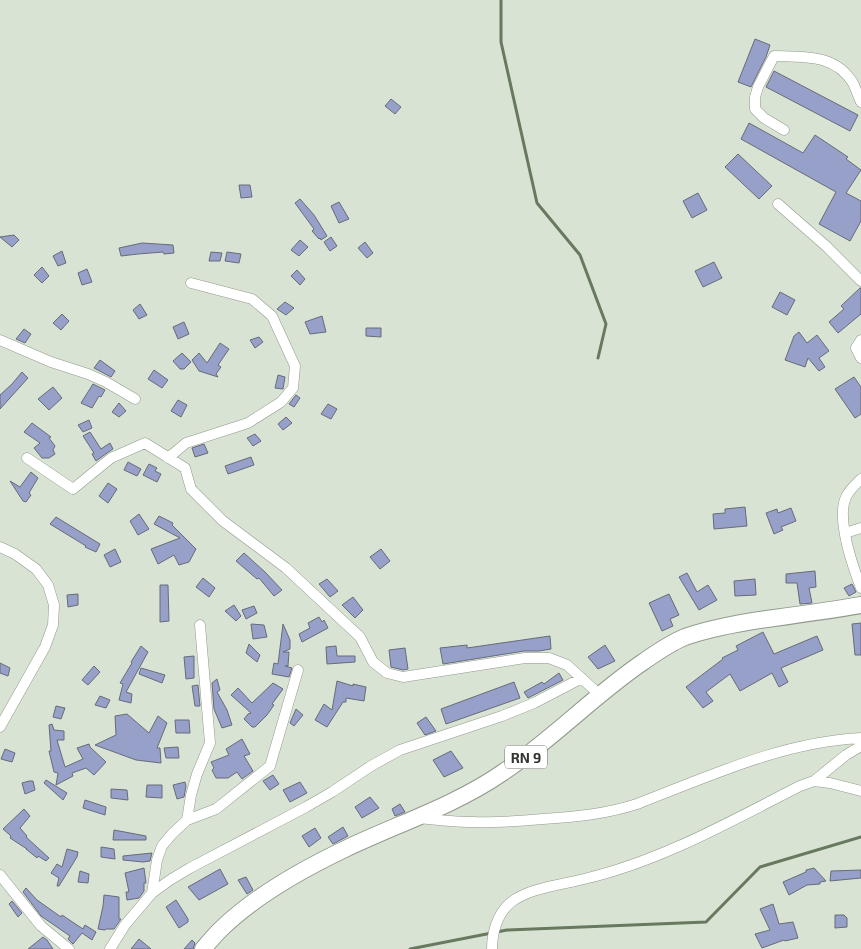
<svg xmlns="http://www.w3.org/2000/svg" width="861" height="949" viewBox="0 0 861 949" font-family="'Exo 2',sans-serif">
  <rect width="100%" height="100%" fill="#d9e3d4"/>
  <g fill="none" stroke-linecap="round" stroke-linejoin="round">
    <!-- stream -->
    <path stroke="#67795e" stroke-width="3" d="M501,0V42L537,203L580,255L606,324L598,358
      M410,949L507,930L706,922L760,867L861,837"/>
  </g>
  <!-- building -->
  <path fill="#96a0c8" stroke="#676b79" d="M755,39L770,45L766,57L751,87L738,82Z
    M774,71L858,115L850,131L766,87Z
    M391,99L401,107L395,114L385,106Z
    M749,123L803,153L815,135L848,157L846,159L861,170L846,193L861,201V221L850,241L819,224L836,192L741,139Z
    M738,154L772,186L759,199L725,167Z
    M239,185H250L252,197L241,198Z
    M698,193L707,210L692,218L683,201Z
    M300,199L314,215L327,236L321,240L320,238L319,239L312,231L314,229L295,203Z
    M339,202L349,219L339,223L331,206Z
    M14,235L19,240L12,247L0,237Z
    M331,237L337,246L330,251L324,242Z
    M300,240L308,247L299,256L291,250Z
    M365,242L373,253L367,258L358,248Z
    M142,243L173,245L174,253L164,254L163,252L138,254L121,256L119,248Z
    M62,251L66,263L58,266L53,256Z
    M211,252L222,253L220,261H209Z
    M227,252L241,254L239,263L225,261Z
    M714,262L722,278L703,287L695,271Z
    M42,267L49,276L42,283L34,275Z
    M87,269L92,282L82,285L78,273Z
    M297,270L305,279L300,285L291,276Z
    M860,288H861V314L838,333L829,322L844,309L841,306Z
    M780,292L795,300L787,315L772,307Z
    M285,302L294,308L286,315L277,309Z
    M140,304L147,315L139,319L133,310Z
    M62,314L69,321L61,330L53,323Z
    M322,316L326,332L310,334L305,322Z
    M184,322L189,334L178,339L173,327Z
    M366,328H381V337L366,336Z
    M24,329L31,334L25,343L16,339Z
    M799,332L807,343L817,335L829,351L819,358L825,367L819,371L808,358L805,367L785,360L794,336Z
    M259,337L263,342L255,348L250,340Z
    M220,343L229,349L218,365L221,367L216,374L218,377L199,371L192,360L199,353L207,363Z
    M182,353L191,362L184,369H180L173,361Z
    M100,360L115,371L111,377L94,368Z
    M154,370L168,380L162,388L148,379Z
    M22,372L28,378L0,409V395L12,384Z
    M278,375L285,377L283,389L275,388Z
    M854,377L861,387V414L855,418L835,389Z
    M93,384L105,390L101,397L99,396L92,408L81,403Z
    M53,387L62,398L49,410L38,399Z
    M296,395L300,398L294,407L289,404Z
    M178,400L187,405L181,417L171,411Z
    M119,403L126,411L119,417L112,412Z
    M328,404L337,409L331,419L321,414Z
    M286,417L292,423L283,430L278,424Z
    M89,420L92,428L83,432L78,425Z
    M32,423L51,437L49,438L55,446L53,450L55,454L49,458H42L34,448L40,443L24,432Z
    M90,432L101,449L110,443L113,449L107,453L96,461L92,454L94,453L83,436Z
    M255,434L261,441L253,446L247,438Z
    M204,444L208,453L195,457L192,448Z
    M251,457L254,465L228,474L225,466Z
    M128,462L141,469L137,476L124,470Z
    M149,464L157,468L155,471L161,474L157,482L143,475Z
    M31,472L38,478L29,493L31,495L26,502L23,501L10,481L20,487Z
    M108,483L117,489L108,503L99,496Z
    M745,507L747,526L714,529L713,514L725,513V509Z
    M791,508L796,521L781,527L783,530L774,534L766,513L777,509L778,513Z
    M139,514L149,529L138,535L130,521Z
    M159,516L173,523L172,525L196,549L189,562L179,565L174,555L158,564L151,549L180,538L154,524Z
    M56,517L100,544L96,552L85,547L86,546L50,524Z
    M115,549L121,562L110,567L104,555Z
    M381,549L390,561L380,569L370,557Z
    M244,553L265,572L282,590L274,596L259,578L257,579L236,561Z
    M815,571L816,587L809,588L812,603L800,604L797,583H786V574Z
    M687,573L697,592L708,585L717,600L699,610L679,577Z
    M203,578L215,588L209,597L196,587Z
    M327,579L338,591L330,597L319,584Z
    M755,579L756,595L735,596L734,581Z
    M852,584L856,592L849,596L844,588Z
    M160,585H168L169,621L160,622Z
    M78,594V605L68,607L67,595Z
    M669,594L679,615L670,619L673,626L662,631L649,603Z
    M353,597L363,610L355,618L342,605Z
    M234,605L241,616L236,621L225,611Z
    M254,606L257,613L246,619L242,610Z
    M319,617L322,622L324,620L328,628L302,642L299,634L310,628L308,623Z
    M861,623V655H855L852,624Z
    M251,624L264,625L267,637L253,639Z
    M283,624L290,640V649L283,652H289L288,666H285L292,668L289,677L272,674L274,663L278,664Z
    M763,632L774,654L817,636L823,650L781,668L788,682L779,687L772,673L740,691L730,674L706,692L713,701L703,708L686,687L723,659L722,658L738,650L736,646Z
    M550,636L551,649L539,651H524L443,664L440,648L467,645V648Z
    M249,644L260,655L257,662L246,653Z
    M605,645L615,661L598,669L588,657Z
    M141,646L148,652L126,692L132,694L131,703L119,700L123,684L120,683L132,663L131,662Z
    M336,646L337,656H355V662L327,664L326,647Z
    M405,648L408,669L403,670L391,667L389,650Z
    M194,656V678L186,679L184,657Z
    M0,663L10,668L8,676L0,673Z
    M94,666L100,672L88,685L82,680Z
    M141,668L165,675L162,683L139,674Z
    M559,673L563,680L528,698L524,692L542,682L544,684Z
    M217,679L220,690L217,692L227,710L232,725L222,728L214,709L212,683Z
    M337,681L353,686V684L366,687L364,701L346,698V702H343L327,727L315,720L324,704L332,710Z
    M514,682L520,698L446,724L441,709Z
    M273,683L283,689L272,704L274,705L267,715L255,727H252L244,719L248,714L251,713L231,695L238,688L252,703Z
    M198,685L200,706H195L192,686Z
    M100,696L110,700L106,708L95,705Z
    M56,706L65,708L61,719L53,717Z
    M296,709L303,715L294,726L290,723Z
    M127,714L149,733L158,716L167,723L157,748H160L161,763L136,760L95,745L116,735L115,716Z
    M426,717L436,731L425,735L417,723Z
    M175,720H189L190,733H176Z
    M52,724L54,730L64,731V740H57L65,767L83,759L77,748L89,744L90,747L106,762L94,775L86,768L72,773L73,776L56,785L58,773L54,772L49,751H51L49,725Z
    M242,739L250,754L244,756L253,771L242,779L237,772L228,778H216L212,770L214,768L211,762L229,755L226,749Z
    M178,747L179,758H166L164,748Z
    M5,749L15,753L12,762L1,759Z
    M451,751L463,768L444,777L433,760Z
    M273,775L279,784L270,790L263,781Z
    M46,780L67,793L63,800L44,783Z
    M29,781H33L35,790L25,794L22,783Z
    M185,782L186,786L184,797L177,799L173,785Z
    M300,782L307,793L290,802L283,790Z
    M147,785H162V798L146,797Z
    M111,789L127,790L128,800L111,798Z
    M370,797L379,808L362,818L355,807Z
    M85,800L106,807L105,815L83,808Z
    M400,804L405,812L395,816L392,809Z
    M24,809L30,816L20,828L27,836L26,837L49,858L46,861L38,856L37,858L26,849H27L10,838L11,836L3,829Z
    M343,827L348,836L333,844L328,837Z
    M315,828L321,838L309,847L302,836Z
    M114,830L146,836V840H113Z
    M101,847L114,849L115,859L101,857Z
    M67,849L78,852L77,857L59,886H57L59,878L51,873L57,864L62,867Z
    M152,853L150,861L143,862L123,860V856Z
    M144,868L146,883H144V891L139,898L127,900L126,892H129L125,873Z
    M814,868L826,881L820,882V884L807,885L789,895L783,882L806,872V870Z
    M220,869L228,884L199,900L188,887Z
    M861,870V878L830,881L831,871Z
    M80,871L89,874L88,883L78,882Z
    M246,877L253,890L247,894L238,880Z
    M26,888L37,900L61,917L62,915L83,929L85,925L96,932L92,940L82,933L73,944L68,939L70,936L41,916L23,892Z
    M104,895L119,897V919H121L114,929H106L105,930L98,929L103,906Z
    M176,900L188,919V922L179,928L166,907Z
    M12,901L22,913L18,917L9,904Z
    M773,904L779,924L793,922L798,938L785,941L784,940L762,948L755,934L770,930L760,909Z
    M835,915H844L847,918V927L835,928Z
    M43,937L47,940L53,949H28Z
    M139,939L151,949H131Z
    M192,940L195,943L193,949H184Z"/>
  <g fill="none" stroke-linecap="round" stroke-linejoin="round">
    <!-- street casing -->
    <g stroke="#909a8c" stroke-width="11">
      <path id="street" d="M784,130L764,118L755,109V97L758,87L774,56C805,57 835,54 853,83C856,89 858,96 861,102
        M778,204L826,246L861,281
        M0,340L51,362L88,374L106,382L135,399
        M861,340L856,348L861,358
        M27,458L73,489L111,458L145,443L185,468L191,489L223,521L286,568L360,637L373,662L387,673L403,677L525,658H549L567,665L600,695
        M168,458L186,443L248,423L281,402L293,388L295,366L272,316L252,299L191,283
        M861,479C856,484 849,490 846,497C836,518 853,567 861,588
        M845,533L861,528
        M0,547L15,554L36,569L48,585L54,605L53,625L45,647L0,727
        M814,781L846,755L861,746
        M420,818C437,820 455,822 473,822C497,823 520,821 543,819C575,817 606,814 637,804C710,776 782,742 861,738
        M187,820L191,795L197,774L210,743L200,625
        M0,875L41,926L69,949
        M152,893L157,860L162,846L172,834L187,820L216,809L270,766L298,670
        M110,949L125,925L152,893L170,880L190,868L306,807L332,792L371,766L400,750L502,716L534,703L582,678
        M492,949C492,933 497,915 509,904C527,888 561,885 584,879C661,861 731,821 800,786L814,781L830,783L861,791"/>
    </g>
    <!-- primary casing -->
    <g stroke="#909a8c" stroke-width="18">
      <path id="primary" d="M203,949C209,942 214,936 221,929C256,895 301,870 345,849C397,824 454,806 502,773C552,740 593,696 643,662C656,653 670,643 685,637C714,627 744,622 774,618C803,614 832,610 861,605"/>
    </g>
    <!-- street -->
    <use href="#street" stroke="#fff" stroke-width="10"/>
    <!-- primary -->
    <use href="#primary" stroke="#fff" stroke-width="16"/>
  </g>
  <g text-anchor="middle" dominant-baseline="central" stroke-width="4" stroke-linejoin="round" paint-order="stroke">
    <!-- shield labels -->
    <rect fill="#fff" stroke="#70726e" stroke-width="1" x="505" y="745.5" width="42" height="23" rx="4"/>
    <g font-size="14" font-weight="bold" fill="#323530">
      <text x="526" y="757">RN 9</text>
    </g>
  </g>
</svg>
